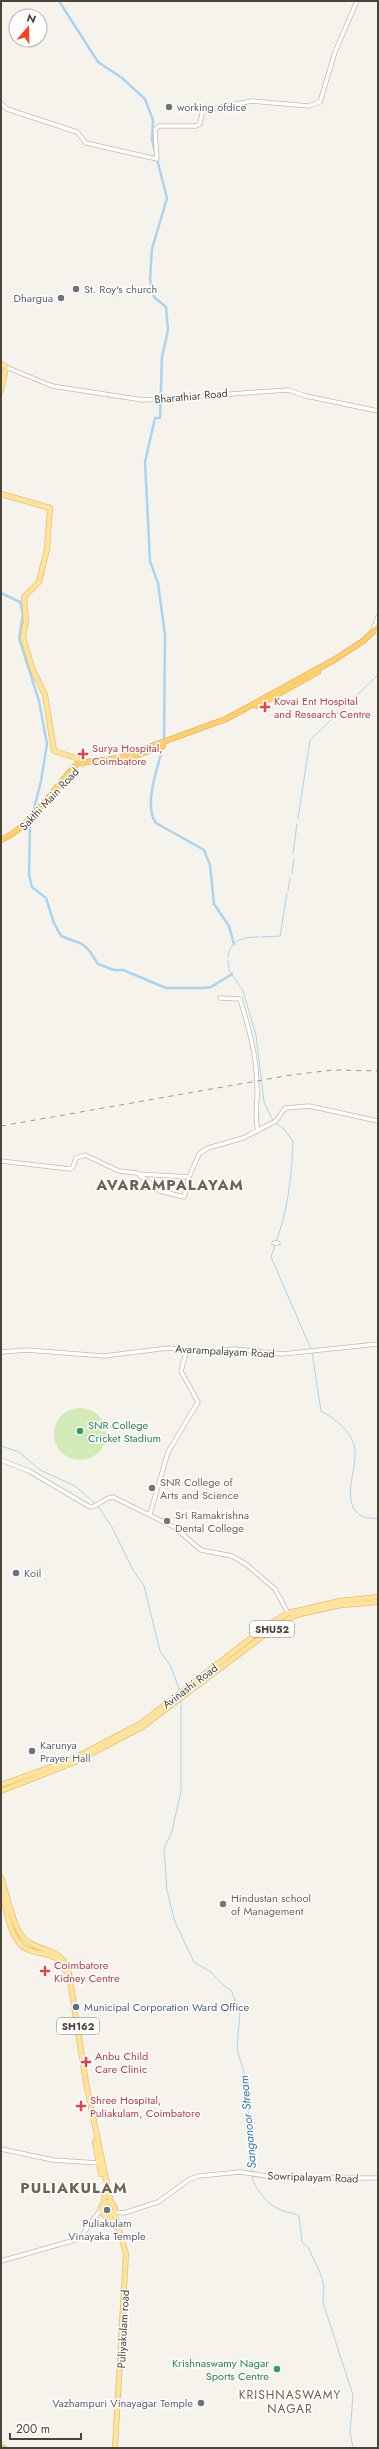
<svg xmlns="http://www.w3.org/2000/svg" width="379" height="2449" viewBox="0 0 379 2449" font-family="Jost,sans-serif">
  <rect width="100%" height="100%" fill="#f6f3ec"/>
  <!-- green -->
  <path fill="#d2eab5" d="M54 1434a26 26 0 1 1 52 0a26 26 0 1 1-52 0Z"/>
  <g fill="none" stroke-linecap="round" stroke-linejoin="round">
    <!-- stream -->
    <path stroke="#a9d4f2" stroke-width="1" d="M298,819L310,740L378,675
      M293,854L297,824
      M292,874L294,858
      M288,890L290,878
      M261,937L280,936L287,893
      M228,957C229,941 243,937 258,937
      M228,961L229,970L243,991L256,1035L264,1102L273,1121
      M275,1123L283,1128L293,1141C292,1175 288,1210 276,1242
      M275,1245L271,1257L311,1349
      M312,1352L321,1411C335,1419 349,1429 354,1445C360,1465 339,1500 360,1515C364,1518 373,1518 378,1519
      M1,1446L19,1452L40,1470L75,1486L96,1504
      M98,1506L112,1527L134,1572L144,1586L160,1651L170,1665L180,1691
      M181,1700V1791L172,1831L164,1849L167,1891L175,1922L194,1962L211,1972L224,1986L231,1990L240,2012L237,2049L246,2080L253,2181C259,2193 268,2205 281,2210C287,2213 293,2212 299,2216L302,2242L308,2247L321,2275L324,2286L323,2303L353,2395L350,2432L353,2448"/>
    <!-- canal -->
    <path stroke="#a9d4f2" stroke-width="2.5" d="M59,1L98,62L122,78L145,99L153,120L152,140L167,198L152,249L150,279L154,297L166,307L168,330L162,357L160,418H155L145,462L150,561L158,583L165,635L164,740
      M1,593L20,602L23,614L19,638L39,701L47,744L41,781L30,825L29,875L32,887L46,898L54,923L61,936L82,944L89,950L98,964L114,970H123L166,988H204L211,987L232,974
      M163,747C158,766 143,806 156,823L204,850L210,865L214,904L229,926L234,944"/>
    <!-- minor casing -->
    <g stroke="#c2bbae" stroke-width="5">
      <path id="minor" d="M1,103L7,109L77,132L86,143L157,159L155,130L159,126H196L200,124L202,113L206,110L252,101L309,106L320,102L335,52L357,1
        M6,367L52,386L143,400L288,390L306,396L378,411
        M377,632L374,627L378,617
        M220,998L240,999C249,1028 257,1057 257,1088C258,1103 254,1116 258,1131
        M1,1161L70,1169L73,1167L76,1158L85,1155L119,1171L137,1173L160,1191L184,1197L189,1177L199,1154L208,1148L243,1138L276,1121L285,1108L309,1106L378,1121
        M138,1174L189,1177
        M274,1243H278
        M1,1352L27,1350L104,1356L168,1348L206,1352L234,1349L282,1354L378,1344
        M1,1460L29,1471L90,1507C98,1507 103,1498 113,1497L174,1527L201,1550L232,1556L247,1565L275,1589L288,1613
        M150,1514L168,1452L198,1402L181,1371L187,1349
        M1,2149L53,2160L99,2163
        M114,2212L124,2213L158,2202L190,2179L199,2176L240,2172L280,2178H378
        M1,2261L75,2240L83,2234L101,2209"/>
    </g>
    <!-- major casing -->
    <g stroke="#e6c16a" stroke-width="6">
      <path id="major" d="M1,364L6,367L1,391
        M1,494L50,508L47,549L39,582L24,597L26,622L23,637L32,668L45,695L54,751L76,758L83,764
        M1,1785L73,1759L140,1724L268,1625L288,1613L340,1601L378,1597
        M1,1791L75,1762L142,1727L271,1630L293,1616L304,1613L342,1605L378,1602
        M1,1877C6,1891 13,1925 21,1935C35,1953 56,1945 68,1967L86,2083L111,2203
        M1,1891C6,1906 9,1932 20,1944C32,1958 56,1947 66,1971
        M95,2142L101,2174
        M101 2209a7 7 0 1 1 14 0a7 7 0 1 1-14 0Z
        M104,2203L105,2189
        M114,2212L126,2254L115,2448
        M109,2216L115,2226"/>
    </g>
    <!-- highway casing -->
    <g stroke="#e0a43c" stroke-width="6">
      <path id="highway" d="M257,706L318,672
        M118,762L163,746
        M1,840C30,828 55,786 78,763L119,758L226,719L334,660L363,641L378,627
        M1,2447L4,2448"/>
    </g>
    <!-- minor -->
    <use href="#minor" stroke="#fff" stroke-width="3.5"/>
    <!-- major -->
    <use href="#major" stroke="#ffe39c" stroke-width="4.5"/>
    <!-- highway -->
    <use href="#highway" stroke="#ffcf6e" stroke-width="5"/>
    <!-- rail -->
    <path stroke="#9a9a9a" stroke-width="1" stroke-dasharray="5 5" stroke-linecap="butt" d="M1,1126L291,1075L333,1070L378,1071"/>
  </g>
  <!-- markers -->
  <g fill="#6b7280" stroke="#fff" stroke-width="1.5">
    <circle cx="169" cy="107" r="4"/>
    <circle cx="76" cy="289" r="4"/>
    <circle cx="61" cy="298" r="4"/>
    <circle cx="16" cy="1573" r="4"/>
    <circle cx="32" cy="1751" r="4"/>
    <circle cx="107" cy="2210" r="4"/>
    <circle cx="201" cy="2403" r="4"/>
  </g>
  <g fill="#e0444e" stroke="#fff" stroke-width="1.5">
    <path d="M263 701h4v4h4v4h-4v4h-4v-4h-4v-4h4z"/>
    <path d="M81 748h4v4h4v4h-4v4h-4v-4h-4v-4h4z"/>
    <path d="M43 1965h4v4h4v4h-4v4h-4v-4h-4v-4h4z"/>
    <path d="M84 2056h4v4h4v4h-4v4h-4v-4h-4v-4h4z"/>
    <path d="M79 2100h4v4h4v4h-4v4h-4v-4h-4v-4h4z"/>
  </g>
  <g fill="#2e9e5b" stroke="#fff" stroke-width="1.5">
    <circle cx="80" cy="1431" r="4"/>
    <circle cx="277" cy="2369" r="4"/>
  </g>
  <g fill="#8d6e63" stroke="#fff" stroke-width="1.5">
    <circle cx="152" cy="1488" r="4"/>
    <circle cx="167" cy="1521" r="4"/>
    <circle cx="223" cy="1904" r="4"/>
  </g>
  <circle fill="#5c6f8a" stroke="#fff" stroke-width="1.5" cx="76" cy="2007" r="4"/>
  <g text-anchor="middle" dominant-baseline="central" stroke-width="3" stroke-linejoin="round" paint-order="stroke">
    <!-- shield labels -->
    <g fill="#fff" stroke="#817c74" stroke-width="1">
      <rect x="250" y="1621" width="44" height="16" rx="3"/>
      <rect x="57" y="2018" width="42" height="16" rx="3"/>
    </g>
    <g font-size="10" font-weight="bold" fill="#4b4439">
      <text x="272" y="1629">SHU52</text>
      <text x="78" y="2026">SH162</text>
    </g>
    <!-- worship labels -->
    <g font-size="11" fill="#5b616d" stroke="#fff" text-anchor="start">
      <text x="177" y="107">working ofdice</text>
      <text x="84" y="289">St. Roy's church</text>
      <text x="53" y="298" text-anchor="end">Dhargua</text>
      <text x="24" y="1573">Koil</text>
      <text x="40" y="1745">Karunya<tspan x="40" dy="13">Prayer Hall</tspan></text>
      <text x="107" y="2223" text-anchor="middle">Puliakulam<tspan x="107" dy="13">Vinayaka Temple</tspan></text>
      <text x="193" y="2403" text-anchor="end">Vazhampuri Vinayagar Temple</text>
    </g>
    <!-- street labels -->
    <g font-size="11" fill="#4b4439" stroke="#fff">
      <text transform="translate(191 396) rotate(-5)">Bharathiar Road</text>
      <text transform="translate(49 799) rotate(-47)">Sakthi Main Road</text>
      <text transform="translate(225 1351) rotate(3)">Avarampalayam Road</text>
      <text transform="translate(190 1686) rotate(-37)">Avinashi Road</text>
      <text transform="translate(313 2177) rotate(2)">Sowripalayam Road</text>
      <text transform="translate(123 2329) rotate(-87)">Puliyakulam road</text>
    </g>
    <!-- health labels -->
    <g font-size="11" fill="#be3a42" stroke="#fff" text-anchor="start">
      <text x="274" y="701">Kovai Ent Hospital<tspan x="274" dy="13">and Research Centre</tspan></text>
      <text x="92" y="748">Surya Hospital,<tspan x="92" dy="13">Coimbatore</tspan></text>
      <text x="54" y="1965">Coimbatore<tspan x="54" dy="13">Kidney Centre</tspan></text>
      <text x="95" y="2056">Anbu Child<tspan x="95" dy="13">Care Clinic</tspan></text>
      <text x="90" y="2100">Shree Hospital,<tspan x="90" dy="13">Puliakulam, Coimbatore</tspan></text>
    </g>
    <!-- leisure labels -->
    <g font-size="11" fill="#27864d" stroke="#fff" text-anchor="start">
      <text x="88" y="1425">SNR College<tspan x="88" dy="13">Cricket Stadium</tspan></text>
      <text x="269" y="2363" text-anchor="end">Krishnaswamy Nagar<tspan x="269" dy="13">Sports Centre</tspan></text>
    </g>
    <!-- education labels -->
    <g font-size="11" fill="#785e54" stroke="#fff" text-anchor="start">
      <text x="160" y="1482">SNR College of<tspan x="160" dy="13">Arts and Science</tspan></text>
      <text x="175" y="1515">Sri Ramakrishna<tspan x="175" dy="13">Dental College</tspan></text>
      <text x="231" y="1898">Hindustan school<tspan x="231" dy="13">of Management</tspan></text>
    </g>
    <!-- service labels -->
    <g font-size="11" fill="#4e5e75" stroke="#fff" text-anchor="start">
      <text x="84" y="2007">Municipal Corporation Ward Office</text>
    </g>
    <!-- water labels -->
    <g font-size="12" font-style="italic" fill="#2e7ab2" stroke="#fff">
      <text transform="translate(248 2122) rotate(-95)">Sanganoor Stream</text>
    </g>
    <!-- neighbourhood labels -->
    <g font-size="12" letter-spacing="1" fill="#6e6250" stroke="#fff">
      <text x="290" y="2395">KRISHNASWAMY<tspan x="290" dy="14">NAGAR</tspan></text>
    </g>
    <!-- district labels -->
    <g font-size="15" font-weight="bold" letter-spacing="1" fill="#6e6250" stroke="#fff">
      <text x="170" y="1185">AVARAMPALAYAM</text>
      <text x="74" y="2188">PULIAKULAM</text>
    </g>
  </g>
  <!-- border -->
  <rect width="379" height="2449" fill="none" stroke="#4b4439" stroke-width="4"/>
  <!-- north arrow -->
  <g transform="translate(28 28) rotate(20)"><circle r="19" fill="#ffffff" stroke="#b7b4b0"/>
  <path d="M0-3L7 15L0 10L-7 15Z" fill="#fc3f1d"/>
  <text y="-6" font-size="11" font-weight="bold" text-anchor="middle" fill="#4b4439">N</text>
  </g>
  <!-- scale -->
  <path d="M10 2433v6h71v-6" fill="none" stroke="#4b4439" stroke-width="2"/>
  <text x="16" y="2433" font-size="12" fill="#4b4439" stroke="#ffffff" stroke-width="3" paint-order="stroke">200 m</text>
</svg>
